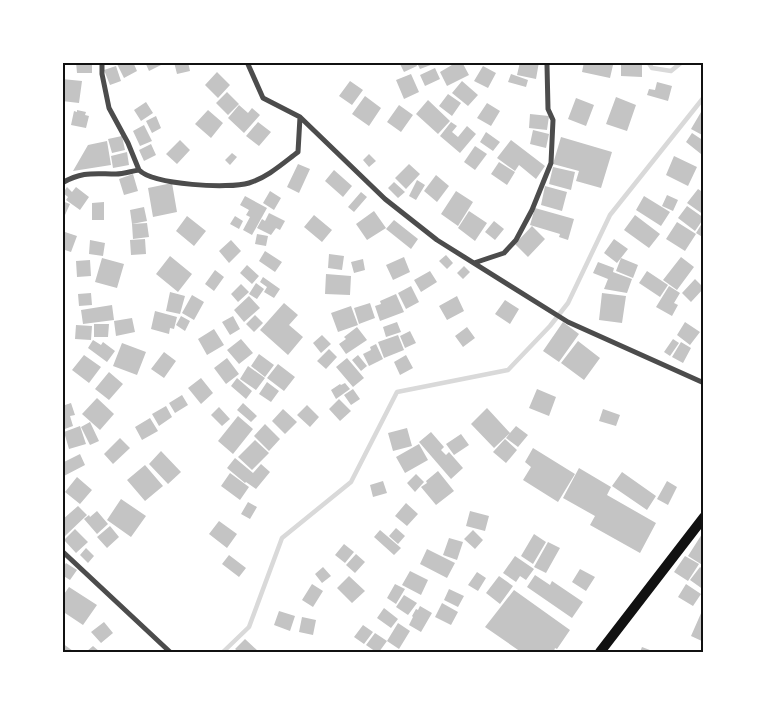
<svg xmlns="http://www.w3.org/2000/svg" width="766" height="715" viewBox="0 0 766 715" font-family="Poppins,sans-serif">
  <rect width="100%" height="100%" fill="#fff"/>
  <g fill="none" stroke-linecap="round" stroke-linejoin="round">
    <!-- stream -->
    <path stroke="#d9d9d9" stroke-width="4.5" d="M648,62L652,68L671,71L682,62
      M223,652L249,627L282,538L351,482L397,392L508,370L550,326L568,303L610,215L704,97"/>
  </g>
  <!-- building -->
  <path fill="#c4c4c4" d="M76,62H92V73H77Z
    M116,62H133L137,71L124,78Z
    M145,62H167L149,71Z
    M174,62H188L190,71L177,74Z
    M399,62H415L417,66L404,72Z
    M457,62H462L469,75L447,86L440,72Z
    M520,62H539L536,79L517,75Z
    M584,62H604L613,65L610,78L582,72Z
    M417,63H436L420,69Z
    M621,63L642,64V77L621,76Z
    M116,66L121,81L110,85L104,70Z
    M483,66L496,73L488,88L474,81Z
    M435,68L440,79L425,86L420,75Z
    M217,72L230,85L218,98L205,85Z
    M411,74L419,92L404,99L396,80Z
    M511,74L528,80L526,87L508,82Z
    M62,79L82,81L79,103L62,101Z
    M350,81L363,90L352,105L339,96Z
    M462,81L478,95L468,106L452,93Z
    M657,82L672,86L668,101L647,95L649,89L655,90Z
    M227,92L239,104L228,115L216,103Z
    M448,94L461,103L452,116L439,106Z
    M365,96L381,108L369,126L352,114Z
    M616,97L636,105L627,131L606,124Z
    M576,98L594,105L586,126L568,119Z
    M428,100L450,121L438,134L416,114Z
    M146,102L153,113L141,121L134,110Z
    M487,103L500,111L491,126L477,118Z
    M239,105L248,113L252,108L260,115L244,133L228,118Z
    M399,105L413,115L401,132L387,122Z
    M704,107V136L691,129Z
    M77,110L86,112L85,115L89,116L86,128L71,125L74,111L77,112Z
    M208,110L223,123L211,138L195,124Z
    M530,114L549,116L547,130L529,128Z
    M156,116L161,128L152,133L146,121Z
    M258,122L271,132L259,146L246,136Z
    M451,122L457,126L452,132L458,137L467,126L476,134L460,153L440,136Z
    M144,125L152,141L140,146L133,131Z
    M533,130L549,134L546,148L530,144Z
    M486,132L500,142L493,151L480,142Z
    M692,133L704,141V150L701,154L686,142Z
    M122,136L125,150L112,153L108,139Z
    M561,137L612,152L601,188L576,181L579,171L553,164Z
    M180,140L190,150L177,164L166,154Z
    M511,140L545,166L536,179L519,165L515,171L497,158Z
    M107,141L111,165L73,171L88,145Z
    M151,144L156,155L144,161L139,150Z
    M475,146L487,154L475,170L464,162Z
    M127,152L129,165L113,168L111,156Z
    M232,153L237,157L230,165L225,160Z
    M369,154L376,161L369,167L363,160Z
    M674,156L697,167L688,186L666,175Z
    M499,162L515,172L507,185L491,174Z
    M298,164L310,169L299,193L287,187Z
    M409,164L420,174L406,189L395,178Z
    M553,167L575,172L571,190L549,184Z
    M334,170L352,186L343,197L325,181Z
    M133,174L138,191L124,195L119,179Z
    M436,175L449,186L437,202L424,191Z
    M417,180L425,185L416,200L409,196Z
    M394,182L405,192L398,198L388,188Z
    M172,183L177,212L153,217L148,188Z
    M545,186L567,192L562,211L541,205Z
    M67,187L72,192L76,187L89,197L80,210L66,200L68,197L63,193Z
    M698,189L704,193V215L687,203Z
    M270,191L281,198L274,210L263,203Z
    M456,191L473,202L458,226L441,214Z
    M361,192L367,197L354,212L348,207Z
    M667,195L678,200L673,211L662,206Z
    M245,196L267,208L252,235L243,230L250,217L246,215L249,210L240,205Z
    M644,196L670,212L661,226L636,210Z
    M62,201L70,204L65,215L62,213Z
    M104,202V220H92V203Z
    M687,206L704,218L695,231L678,218Z
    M144,207L147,221L132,224L130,210Z
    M535,208L574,219L568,240L559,237L560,234L530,225Z
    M374,211L386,228L367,240L356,224Z
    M469,211L487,223L475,241L458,228Z
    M269,213L285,221L280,230L276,228L271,235L257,228L262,219L265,221Z
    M314,215L332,230L322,242L304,227Z
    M635,215L660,234L649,248L624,230Z
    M187,216L206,231L194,246L176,231Z
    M235,216L243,221L239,229L230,224Z
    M394,220L418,239L411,249L386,229Z
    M704,220V238L696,233Z
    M494,221L504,229L495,240L485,232Z
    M677,222L696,234L685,251L666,239Z
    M147,223L149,237L133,239L132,224Z
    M532,226L545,239L528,257L515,244Z
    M62,231L77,236L71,252L62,249Z
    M257,234L268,236L266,246L255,244Z
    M145,239L146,254L131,255L130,240Z
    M614,239L628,249L617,263L604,253Z
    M90,240L105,243L103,256L89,254Z
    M231,240L241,251L229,263L219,251Z
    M265,251L282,262L275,272L259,261Z
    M329,254L344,256L342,270L328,268Z
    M446,255L453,263L447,269L439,261Z
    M170,256L192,274L178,292L156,274Z
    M404,257L410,272L393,280L386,265Z
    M681,257L694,267L677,290L663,280Z
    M102,258L124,264L117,288L95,282Z
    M621,258L638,265L633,278L616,271Z
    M363,259L365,270L354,273L351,262Z
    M90,260L91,276L77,277L76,261Z
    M598,262L614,268L613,272L632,279L627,293L604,289L608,279L593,273Z
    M247,265L259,276L252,284L240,273Z
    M464,266L470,272L463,279L457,273Z
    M215,270L224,277L214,291L205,284Z
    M430,271L437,282L421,292L414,280Z
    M647,271L668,285L660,297L639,283Z
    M326,274L351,276L350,295L325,294Z
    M263,277L280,289L274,298L264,292L267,287L260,282Z
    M695,279L704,288L691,302L682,293Z
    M256,283L264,289L257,299L249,294Z
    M241,284L249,292L238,302L231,294Z
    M411,286L419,302L406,309L398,293Z
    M669,286L680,293L674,303L678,305L672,316L656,307Z
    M170,292L185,296L180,314L166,311Z
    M91,293L92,305L79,306L78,294Z
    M602,293L626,296L622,323L599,320Z
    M396,294L404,312L380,321L375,306L381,304L380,301Z
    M192,295L204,302L194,320L182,313Z
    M249,296L260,308L244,322L234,310Z
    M457,296L464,311L447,320L439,306Z
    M505,300L519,309L510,324L495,314Z
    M284,303L298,315L289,325L303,337L288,355L260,330Z
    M370,303L375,318L359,324L354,308Z
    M112,305L114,320L83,324L81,310Z
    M351,306L358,325L338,332L331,313Z
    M155,311L177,317L174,329L170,328L169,334L151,329Z
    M255,315L263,323L254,332L246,324Z
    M181,316L190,321L185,331L176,325Z
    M233,316L240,329L230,335L222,322Z
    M132,318L135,332L116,336L114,321Z
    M397,322L401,332L386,337L383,327Z
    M563,322L579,334L559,362L543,351Z
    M685,322L700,332L690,345L677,335Z
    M94,324H109L108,337H94Z
    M76,325L92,326L91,340L75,339Z
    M357,327L367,340L346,354L339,344L346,339L344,337Z
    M467,327L475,338L463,347L455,336Z
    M214,329L224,345L207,355L198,339Z
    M410,331L416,343L405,348L400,336Z
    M322,335L331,344L321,353L313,343Z
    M398,335L404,350L384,358L378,342Z
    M241,339L253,353L239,364L227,350Z
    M673,339L679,343L670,356L664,352Z
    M93,340L101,345L103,342L115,351L107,362L88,348Z
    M578,341L600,358L584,380L561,363Z
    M681,342L691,348L683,363L672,357Z
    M122,343L146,352L137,375L113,366Z
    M376,344L383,359L369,366L363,354L371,350L370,347Z
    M329,349L337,357L326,369L317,361Z
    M164,352L176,361L164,378L151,369Z
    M259,354L274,365L265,377L251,366Z
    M84,355L101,367L89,383L72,370Z
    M358,355L367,366L361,371L352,360Z
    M406,355L413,368L400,375L394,362Z
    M227,358L239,374L226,384L214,368Z
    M347,358L364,378L353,387L336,367Z
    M278,364L295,377L284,391L267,378Z
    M248,366L265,378L256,390L240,379Z
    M109,372L123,384L109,400L95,389Z
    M201,378L213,393L201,404L188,388Z
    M237,378L252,391L246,399L231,386Z
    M267,382L279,391L271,402L259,394Z
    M345,383L350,389L336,399L331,390L340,384L341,385Z
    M353,389L360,399L351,405L344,395Z
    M537,389L556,397L549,416L529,408Z
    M182,395L188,405L175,413L169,403Z
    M97,398L114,414L100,430L82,414Z
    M339,399L351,411L340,421L329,409Z
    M71,403L75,415L70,416L73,426L62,430V406Z
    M243,403L257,416L251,422L237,410Z
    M307,405L319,417L310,427L297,415Z
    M166,406L172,417L159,426L152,414Z
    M219,407L230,419L222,426L211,415Z
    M487,408L510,433L516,426L528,435L518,447L506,438L510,433L494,448L471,424Z
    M283,409L297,422L285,434L272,421Z
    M603,409L620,415L616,426L599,421Z
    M238,416L253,429L233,454L218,441Z
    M150,418L158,431L142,440L135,427Z
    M90,422L99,441L90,445L81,427Z
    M265,424L280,439L269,451L254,436Z
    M80,426L86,444L69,449L64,432Z
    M407,428L412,446L393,451L388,433Z
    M431,432L444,447L441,450L446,455L449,452L463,468L451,479L419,442Z
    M461,434L469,445L454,455L446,444Z
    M120,438L130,448L113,464L104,454Z
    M505,439L517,450L506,463L493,452Z
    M255,440L269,453L252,470L238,457Z
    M419,444L428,460L405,473L396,457Z
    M533,448L575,474L558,502L523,480L531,467L525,462Z
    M161,451L181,472L168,484L149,464Z
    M80,454L85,465L62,477V463Z
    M235,458L253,473L261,464L270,472L256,489L246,482L245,483L227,468Z
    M145,465L163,486L145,501L127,480Z
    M579,468L611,487L607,495L656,523L640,553L590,525L595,516L563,498Z
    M438,471L454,491L436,505L421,487L427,483L426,481Z
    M622,472L656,496L647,510L612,486Z
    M230,473L249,487L240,500L221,486Z
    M416,474L424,482L415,492L407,483Z
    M77,477L92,490L80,504L65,492Z
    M383,481L387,493L373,497L370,485Z
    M667,481L677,487L668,505L657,499Z
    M121,499L146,516L131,537L107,520Z
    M248,502L257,507L250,519L241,514Z
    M406,503L418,514L407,526L395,516Z
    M78,506L87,515L65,536L62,533V520Z
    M97,511L108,524L97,534L84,519L89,515L90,517Z
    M470,511L489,516L485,531L466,526Z
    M219,521L237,534L227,548L209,534Z
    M110,526L119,537L107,548L97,537Z
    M396,528L405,536L398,544L389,536Z
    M75,529L88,542L76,553L64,540Z
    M380,530L401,548L394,555L374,537Z
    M473,530L483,540L475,549L464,539Z
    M534,534L546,542L533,564L521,556Z
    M702,534L704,535V566L688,556Z
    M449,538L463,542L457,560L443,555Z
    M548,542L560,548L546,573L534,567Z
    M344,544L354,552L345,563L335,555Z
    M86,548L94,556L88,563L80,555Z
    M427,549L455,563L447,578L420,564Z
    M356,554L365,562L355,573L346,565Z
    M229,555L246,568L239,577L222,564Z
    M515,556L534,569L526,580L520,576L516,582L503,573Z
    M685,556L699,564L688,581L674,572Z
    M66,563L77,570L70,580L62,575V569Z
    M323,567L331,576L322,583L315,574Z
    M700,567L704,570V590L690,580Z
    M580,569L595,577L586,591L572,582Z
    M410,571L428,580L421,595L402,585Z
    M477,572L486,578L478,591L468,585Z
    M535,575L550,585L552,581L583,602L572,618L527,587Z
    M349,576L365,591L352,603L337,588Z
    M499,576L513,586L500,604L486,593Z
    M312,584L323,591L313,607L302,600Z
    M395,584L405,589L396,604L387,598Z
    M686,584L701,594L693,606L678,597Z
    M69,587L97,605L83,625L62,611V597Z
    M449,589L464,596L458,607L444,600Z
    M514,590L570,630L557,649L555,648L554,651L556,652H521L485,627Z
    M404,595L417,603L408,615L396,607Z
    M442,603L458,612L451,625L435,617Z
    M420,606L432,613L421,632L409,625L413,617L412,616L416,609L418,610Z
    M384,608L398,619L391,628L377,618Z
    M279,611L295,616L290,631L274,625Z
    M702,611H704V642L691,636Z
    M302,617L316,620L313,635L299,632Z
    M104,622L113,633L101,643L91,632Z
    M398,623L410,631L399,649L387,641L379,652H376L366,645L375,633L387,641Z
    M363,625L373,632L364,644L354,637Z
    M245,639L259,652H239L235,649Z
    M62,643L73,651L72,652H62Z
    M93,646L100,652H86Z
    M642,647L655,652H640Z"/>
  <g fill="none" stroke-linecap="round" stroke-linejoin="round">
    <!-- minor -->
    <path stroke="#4c4c4c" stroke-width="5" d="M102,62V74L109,108L128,143L139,170C154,185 229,189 249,183C268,177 282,164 298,152L300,117
      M247,62L263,98L300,117L385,199L437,240L568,322L704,383
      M62,183C83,171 94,174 116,174C123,174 132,171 139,170
      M474,263L504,253L516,240L532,210L551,163L553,120L548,109L547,65
      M62,551L170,652"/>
    <!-- primary -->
    <path stroke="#111" stroke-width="10" d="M600,652L704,517"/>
  </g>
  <!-- border -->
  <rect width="766" height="715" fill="none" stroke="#ffffff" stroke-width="128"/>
  <rect x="64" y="64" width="638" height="587" fill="none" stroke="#111" stroke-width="2"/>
</svg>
